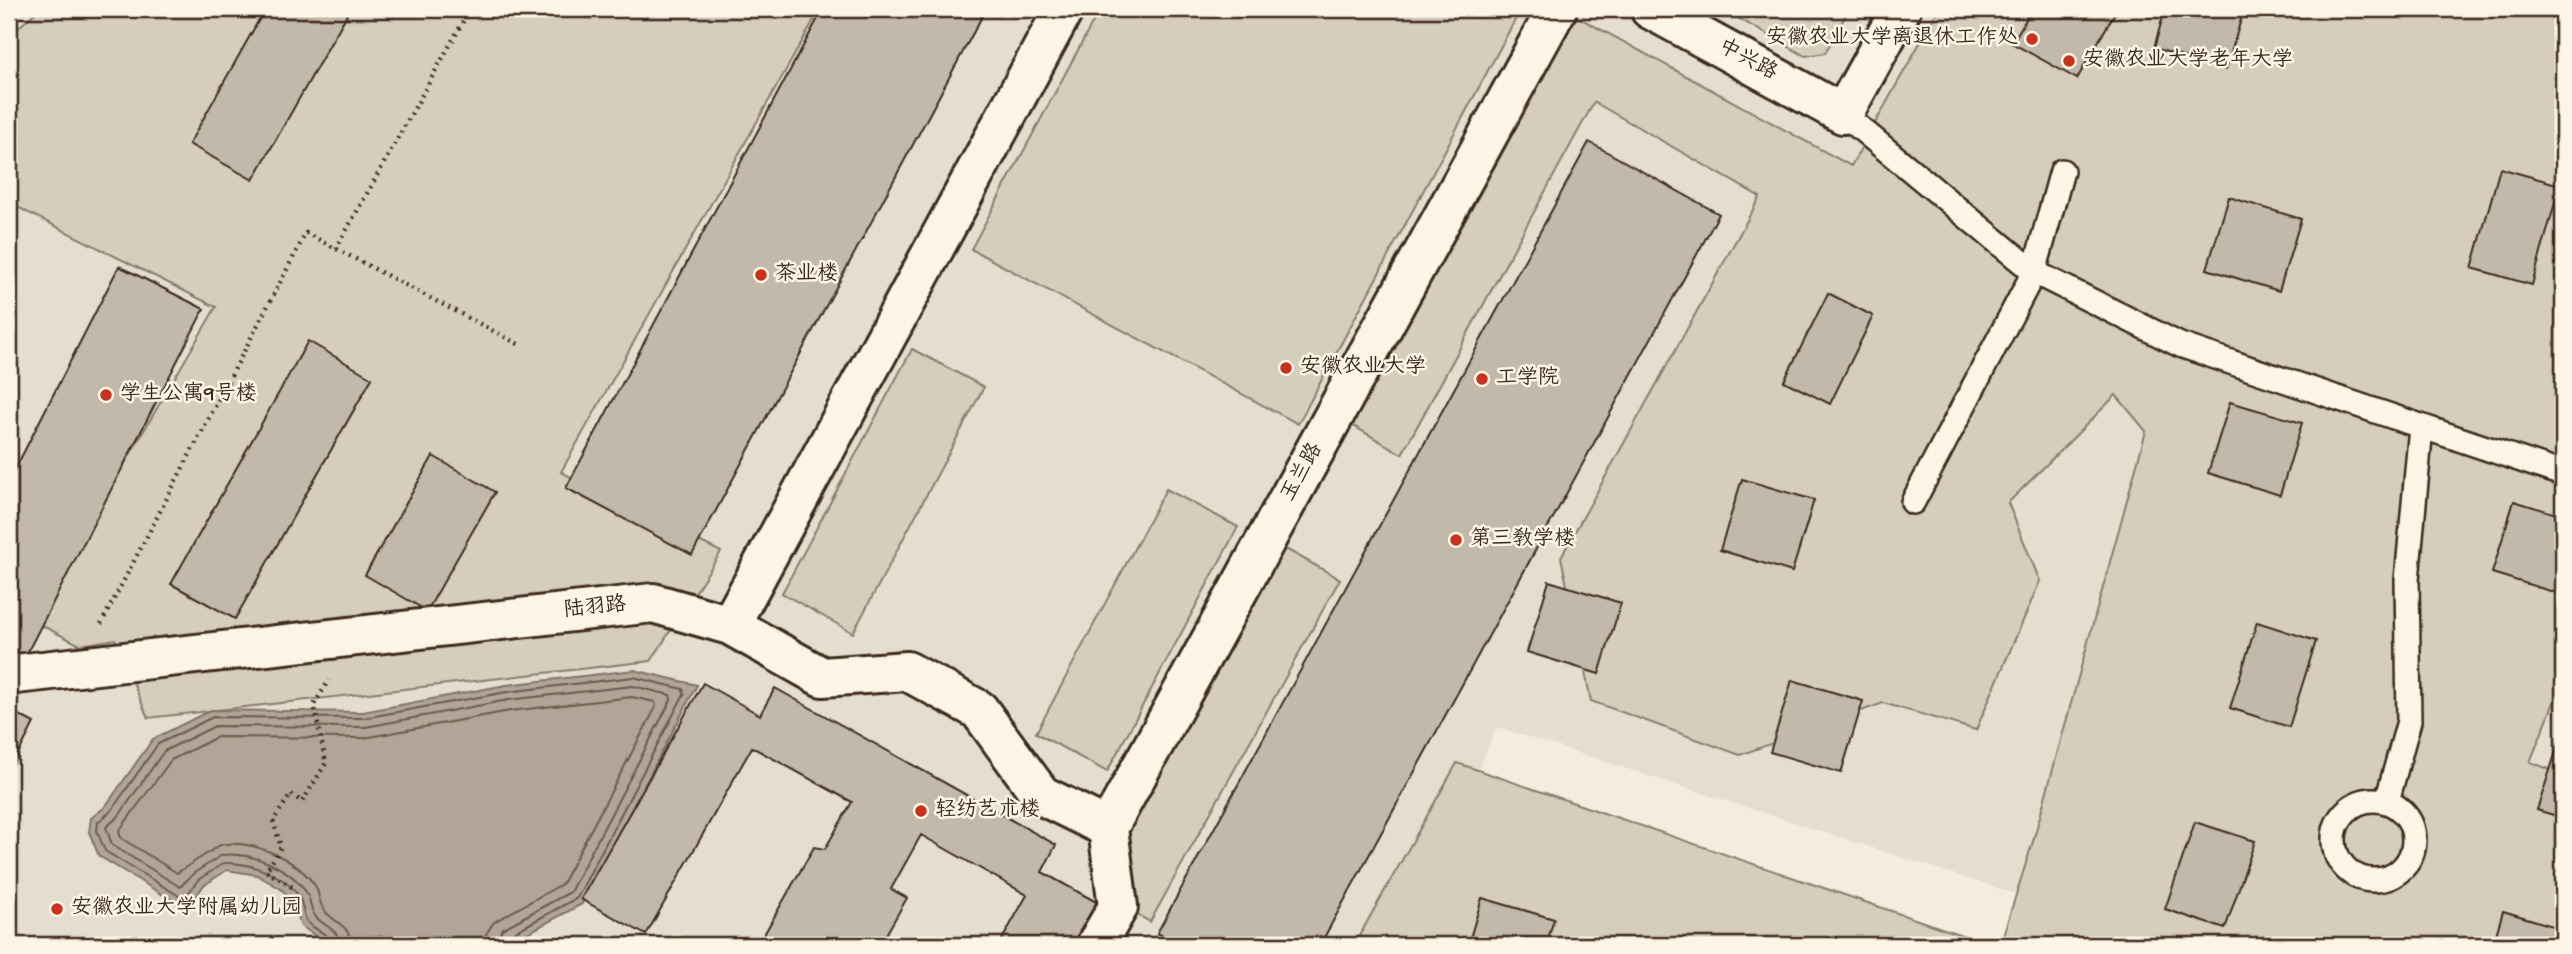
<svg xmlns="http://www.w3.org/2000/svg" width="2572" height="954" viewBox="0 0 2572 954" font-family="'Gochi Hand','LXGW WenKai TC',sans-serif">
  <rect width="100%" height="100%" fill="#f4eddd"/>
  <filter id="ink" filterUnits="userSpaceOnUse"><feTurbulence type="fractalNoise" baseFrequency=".0143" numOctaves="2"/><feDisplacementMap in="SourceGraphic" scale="14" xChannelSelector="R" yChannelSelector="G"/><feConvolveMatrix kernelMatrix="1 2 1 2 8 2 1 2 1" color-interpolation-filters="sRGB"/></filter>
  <g filter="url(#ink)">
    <!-- built -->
    <path fill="#e5ddce" d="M9,9H2563V945H2174L1497,727L1450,834L1393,945H9Z"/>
    <!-- green -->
    <path fill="#d6cdbd" stroke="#887c6e" stroke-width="2" d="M39,9H820L561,472L721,552L651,661L148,718L115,639L80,645L33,621L216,307L9,203V36Z
      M1100,9H1521L1298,424L971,249Z
      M1722,9H1849L1825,53L1805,56Z
      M1939,9H2563V680L2530,762L2563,774V945H2308L2305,939L2258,945H2000L2034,838L2146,431L2116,395L2008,503L2040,581L1976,730L1883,703L1740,755L1591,701L1561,557L1760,197L1594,102L1402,454L1345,421L1569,12L1851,166Z
      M912,349L984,387L853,633L782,593Z
      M1166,489L1238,527L1107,772L1036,733Z
      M1282,547L1340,579L1150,922L1128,910L1125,837Z
      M1457,763L1991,945H1354Z"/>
    <!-- water -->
    <path fill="#b0a596" stroke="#817466" stroke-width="2" d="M634,670L697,685L582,904L505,945H328L301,926L293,901L281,889L257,875L227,870L203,886L188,910L99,856L89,832L91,818L105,807L153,739L211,710L363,712L506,685Z"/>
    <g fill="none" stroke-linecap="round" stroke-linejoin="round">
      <!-- shore -->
      <path stroke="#6a5b4e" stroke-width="2" d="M331,945C330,931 312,931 306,920C303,913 303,905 300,899C288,875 249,862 224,863L198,880L184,899L105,851L97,831L98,822L111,811L158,744L213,717L364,718L507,692L633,677L683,689L684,694L577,898L507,936L504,945
        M340,945C339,929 326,928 316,917C310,911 311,899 306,892C290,867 251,852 222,855L194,873L180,887L112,845L106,827L118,817L164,751L215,726L366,727L508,700L633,686L670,695L671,700L570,892L502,929L495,945
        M351,945C350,922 332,924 323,908C319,902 319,894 316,887C298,859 252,839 220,845L177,873L121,838L119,831L171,760L217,737L364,738L510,711L632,697L655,702L656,707L562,884L494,922L486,934L484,945"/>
    </g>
    <!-- building -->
    <path fill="#c3b9aa" stroke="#3b2a1e" stroke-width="2" d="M265,9H350L253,180L189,144Z
      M823,9H986L692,555L566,488Z
      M2032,9H2117L2077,79L2012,43Z
      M2165,9H2244L2226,70L2154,48Z
      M1589,142L1719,214L1320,945H1179L1157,933Z
      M2500,168L2560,185L2532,285L2472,268Z
      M2229,197L2301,219L2279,291L2207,269Z
      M119,266L204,309L24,659L9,651V481Z
      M1828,293L1873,316L1830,404L1784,381Z
      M308,341L372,378L235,619L171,584Z
      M2230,402L2302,423L2280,495L2208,473Z
      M433,456L495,492L427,611L365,575Z
      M1742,479L1814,500L1792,572L1720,550Z
      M2514,501L2563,516V595L2492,573Z
      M1549,581L1621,603L1599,674L1527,652Z
      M2257,622L2316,641L2289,727L2230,708Z
      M1792,680L1863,701L1841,773L1770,752Z
      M703,683L760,715L775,688L1056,845L1042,872L1100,904L1077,945H999L1027,895L921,835L891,889L907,898L880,945H758L814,847L825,849L852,802L752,747L646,935L581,899Z
      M9,710L34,723L9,772Z
      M2563,730V818L2537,810Z
      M2195,822L2255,841L2225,929L2165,909Z
      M1482,898L1554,919L1546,945H1468Z
      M2503,911L2563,929V945H2493Z"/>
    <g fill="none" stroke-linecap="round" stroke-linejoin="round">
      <!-- service casing -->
      <g stroke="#3b2a1e" stroke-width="28">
        <path id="service" d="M1843,114L2034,272L2180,345L2563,474
          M1913,502L2034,272L2062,171
          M2334 840a40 40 0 1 1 80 0a40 40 0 1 1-80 0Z
          M2387,801L2409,721L2407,580L2421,427"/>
      </g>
      <!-- minor casing -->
      <g stroke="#3b2a1e" stroke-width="44">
        <path id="minor" d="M1650,9L1843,114L1901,9
          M730,625L1064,9
          M9,671L16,674L653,603L730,625L822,677L907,671L979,710L1041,795L1108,828
          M1096,945L1118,907L1108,828L1557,9"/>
      </g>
      <!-- path -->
      <path stroke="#3b2a1e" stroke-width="4.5" stroke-dasharray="2 5" stroke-linecap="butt" d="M336,249L470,9
        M101,624L306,233L522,346
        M292,887L266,871L281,847L273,821L291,794L302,802L326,763L314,705L329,680"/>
      <!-- service -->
      <use href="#service" stroke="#fcf5e5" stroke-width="23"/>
      <!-- minor -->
      <use href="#minor" stroke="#fcf5e5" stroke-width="38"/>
    </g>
  </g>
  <!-- markers -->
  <g fill="#c8321e" stroke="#fcf5e5" stroke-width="2.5">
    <circle cx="2032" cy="39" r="7"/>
    <circle cx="2069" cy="61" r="7"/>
    <circle cx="761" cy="275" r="7"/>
    <circle cx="1286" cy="368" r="7"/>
    <circle cx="1482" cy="379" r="7"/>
    <circle cx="106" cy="395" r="7"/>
    <circle cx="1456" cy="540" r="7"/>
    <circle cx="921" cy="811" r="7"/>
    <circle cx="57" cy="909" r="7"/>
  </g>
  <g text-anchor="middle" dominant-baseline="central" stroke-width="5" stroke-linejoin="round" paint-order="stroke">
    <!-- poi labels -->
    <g font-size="21" fill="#3b2a1e" stroke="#fcf5e5" text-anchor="start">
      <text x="2018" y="39" text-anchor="end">安徽农业大学离退休工作处</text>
      <text x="2083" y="61">安徽农业大学老年大学</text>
      <text x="775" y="275">茶业楼</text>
      <text x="1300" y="368">安徽农业大学</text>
      <text x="1496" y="379">工学院</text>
      <text x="120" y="395">学生公寓9号楼</text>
      <text x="1470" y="540">第三教学楼</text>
      <text x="935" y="811">轻纺艺术楼</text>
      <text x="71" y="909">安徽农业大学附属幼儿园</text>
    </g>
    <!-- street labels -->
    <g font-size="21" fill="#3b2a1e" stroke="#fcf5e5">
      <text transform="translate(1747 61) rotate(28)">中兴路</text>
      <text transform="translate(1303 473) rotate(-61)">玉兰路</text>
      <text transform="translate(595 609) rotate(-6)">陆羽路</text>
    </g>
  </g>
  <!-- margin -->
  <rect width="2572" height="954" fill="none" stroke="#fcf5e5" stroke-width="35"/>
  <rect x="18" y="18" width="2537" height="919" fill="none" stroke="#3b2a1e" stroke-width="2.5" filter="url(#ink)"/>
</svg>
